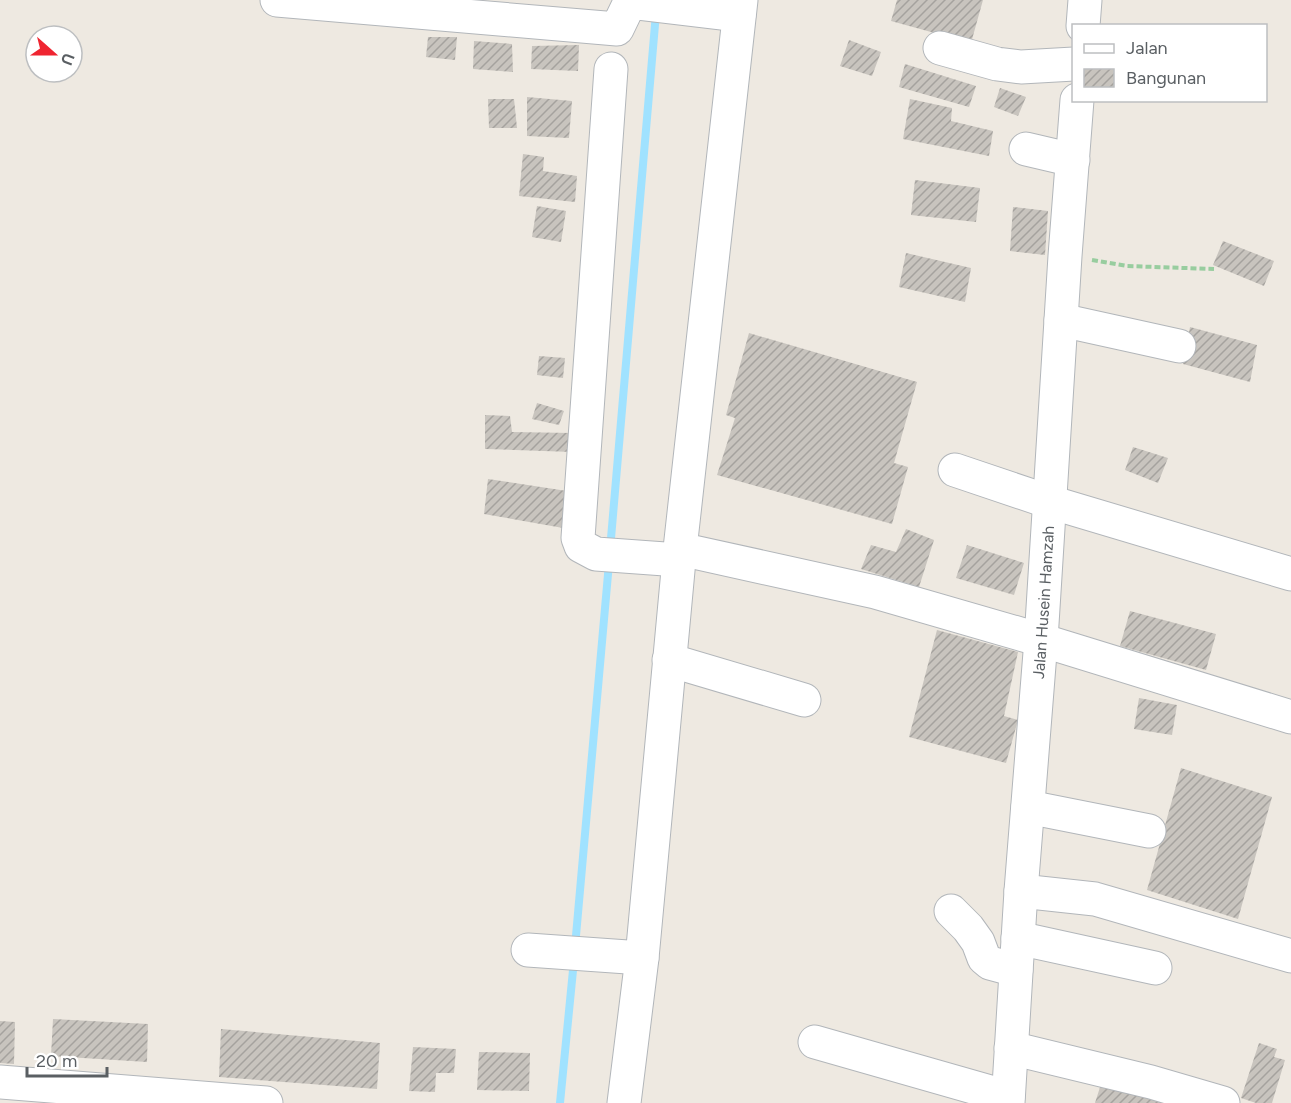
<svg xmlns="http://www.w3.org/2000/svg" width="1291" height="1103" viewBox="0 0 1291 1103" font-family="Figtree,sans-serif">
  <defs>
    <pattern id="building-hatch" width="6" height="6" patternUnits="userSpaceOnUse" patternTransform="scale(1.5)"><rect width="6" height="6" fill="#c8c4be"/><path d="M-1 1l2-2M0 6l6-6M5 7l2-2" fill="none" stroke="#a5a29e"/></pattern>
  </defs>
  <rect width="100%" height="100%" fill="#eee9e1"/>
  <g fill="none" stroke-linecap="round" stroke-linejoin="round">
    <!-- stream -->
    <path stroke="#a0e2ff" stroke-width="8" d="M610,550L656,13
      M575,947L609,563
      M560,1103L574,960"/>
  </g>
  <!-- building -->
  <path fill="url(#building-hatch)" d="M897,0H983L971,43L891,21Z
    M428,37H457L455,60L426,57Z
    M849,40L881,52L872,76L840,66Z
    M474,41L512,44L513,72L473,69Z
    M579,45L578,71L531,69L532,46Z
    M905,64L976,86L969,107L899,87Z
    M1000,88L1026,97L1018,116L994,107Z
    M527,97L572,101L569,138L527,136Z
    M488,99H514L517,128H489Z
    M910,99L952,108L951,121L993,131L989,156L903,139Z
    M523,154L544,157L543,171L577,176L575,202L519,196Z
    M915,180L980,188L976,222L911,215Z
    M537,206L566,211L561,242L532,237Z
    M1013,207L1048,211L1045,255L1010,251Z
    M1223,241L1274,261L1264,286L1213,265Z
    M906,253L971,268L965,302L899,287Z
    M1190,327L1257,345L1250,382L1183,364Z
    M749,333L917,382L894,463L908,467L892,524L717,475L735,418L726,415Z
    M539,356L565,358L563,378L537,375Z
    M537,403L564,411L559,425L532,419Z
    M485,415L510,416L512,432L572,433V452L485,449Z
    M1133,447L1168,458L1158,483L1125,470Z
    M488,479L567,491L563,528L484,514Z
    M906,529L934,540L919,587L861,569L871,545L896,552Z
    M967,545L1024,563L1014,595L956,578Z
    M1130,611L1216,634L1206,670L1120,646Z
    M937,630L1018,652L1004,716L1018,720L1006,763L909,737Z
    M1139,698L1177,705L1172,735L1134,729Z
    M1181,768L1272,797L1238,919L1147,890Z
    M53,1019L148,1024L147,1062L51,1056Z
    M0,1021L15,1022L14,1064L0,1063Z
    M221,1029L380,1043L377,1089L219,1077Z
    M1259,1043L1277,1049L1274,1057L1285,1060L1272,1103H1256L1241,1098Z
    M413,1047L456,1049L454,1073H436L435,1092L409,1091Z
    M479,1052L530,1053L529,1091L477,1090Z
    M1101,1084L1164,1103H1095Z"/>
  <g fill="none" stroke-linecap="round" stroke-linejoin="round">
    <!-- minor casing -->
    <g stroke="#b2b6ba" stroke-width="35">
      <g id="minor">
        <path d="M277,0L617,29L630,2L739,15"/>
        <path d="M1083,26L1085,0"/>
        <path d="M940,48L997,64L1021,67L1074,64"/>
        <path d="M611,69L578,538L581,546L596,554L679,560"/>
        <path d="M1026,149L1073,160"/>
        <path d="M1061,320L1179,346"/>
        <path d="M955,470L1050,502L1291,574"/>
        <path d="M680,549L875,592L1041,640L1291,717"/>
        <path d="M669,660L804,700"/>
        <path d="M1028,807L1149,831"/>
        <path d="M1021,891L1095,899L1291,956"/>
        <path d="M951,911L968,928L978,942L984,958L990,963L1016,970"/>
        <path d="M1018,938L1155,968"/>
        <path d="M528,950L642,958"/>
        <path d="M815,1042L1008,1097"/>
        <path d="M1011,1048L1151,1082L1223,1103"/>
        <path d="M0,1082L266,1103"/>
        <path d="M624,1103L642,958L680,549L741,0"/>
        <path id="s1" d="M1008,1103L1021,891L1041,640L1065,256L1077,100"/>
      </g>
    </g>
    <!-- path -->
    <path stroke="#98cd9f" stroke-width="4" stroke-dasharray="6 3" stroke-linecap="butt" d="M1092,260L1127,266L1214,269"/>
    <!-- minor -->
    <use href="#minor" stroke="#fff" stroke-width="33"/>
  </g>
  <g text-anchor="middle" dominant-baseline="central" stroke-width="4.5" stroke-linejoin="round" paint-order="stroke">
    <!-- street labels -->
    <g font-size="16" fill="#5a5f63" stroke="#fff">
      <text stroke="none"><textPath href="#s1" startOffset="502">Jalan Husein Hamzah</textPath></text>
    </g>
  </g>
  <!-- legend -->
  <rect x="1072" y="24" width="195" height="78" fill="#ffffff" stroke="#bdbfc1" stroke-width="1.5"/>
  <rect x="1084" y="44" width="30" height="9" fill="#ffffff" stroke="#bdbfc1" stroke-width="1.5"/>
  <text x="1126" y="54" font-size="18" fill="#5a5f63">Jalan</text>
  <rect x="1084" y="69" width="30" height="18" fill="url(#building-hatch)" stroke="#bdbfc1" stroke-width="1.5"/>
  <text x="1126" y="84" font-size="18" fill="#5a5f63">Bangunan</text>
  <!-- north arrow -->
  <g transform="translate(54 54) rotate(111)"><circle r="28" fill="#ffffff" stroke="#bdbfc1" stroke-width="1.5"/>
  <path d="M0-4.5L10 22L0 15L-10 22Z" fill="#ef2531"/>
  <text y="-9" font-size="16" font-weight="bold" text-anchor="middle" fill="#5a5f63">U</text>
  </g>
  <!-- scale -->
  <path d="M27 1067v9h80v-9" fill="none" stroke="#5a5f63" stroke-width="3"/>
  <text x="36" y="1067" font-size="18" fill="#5a5f63" stroke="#ffffff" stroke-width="4.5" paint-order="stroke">20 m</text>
</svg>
